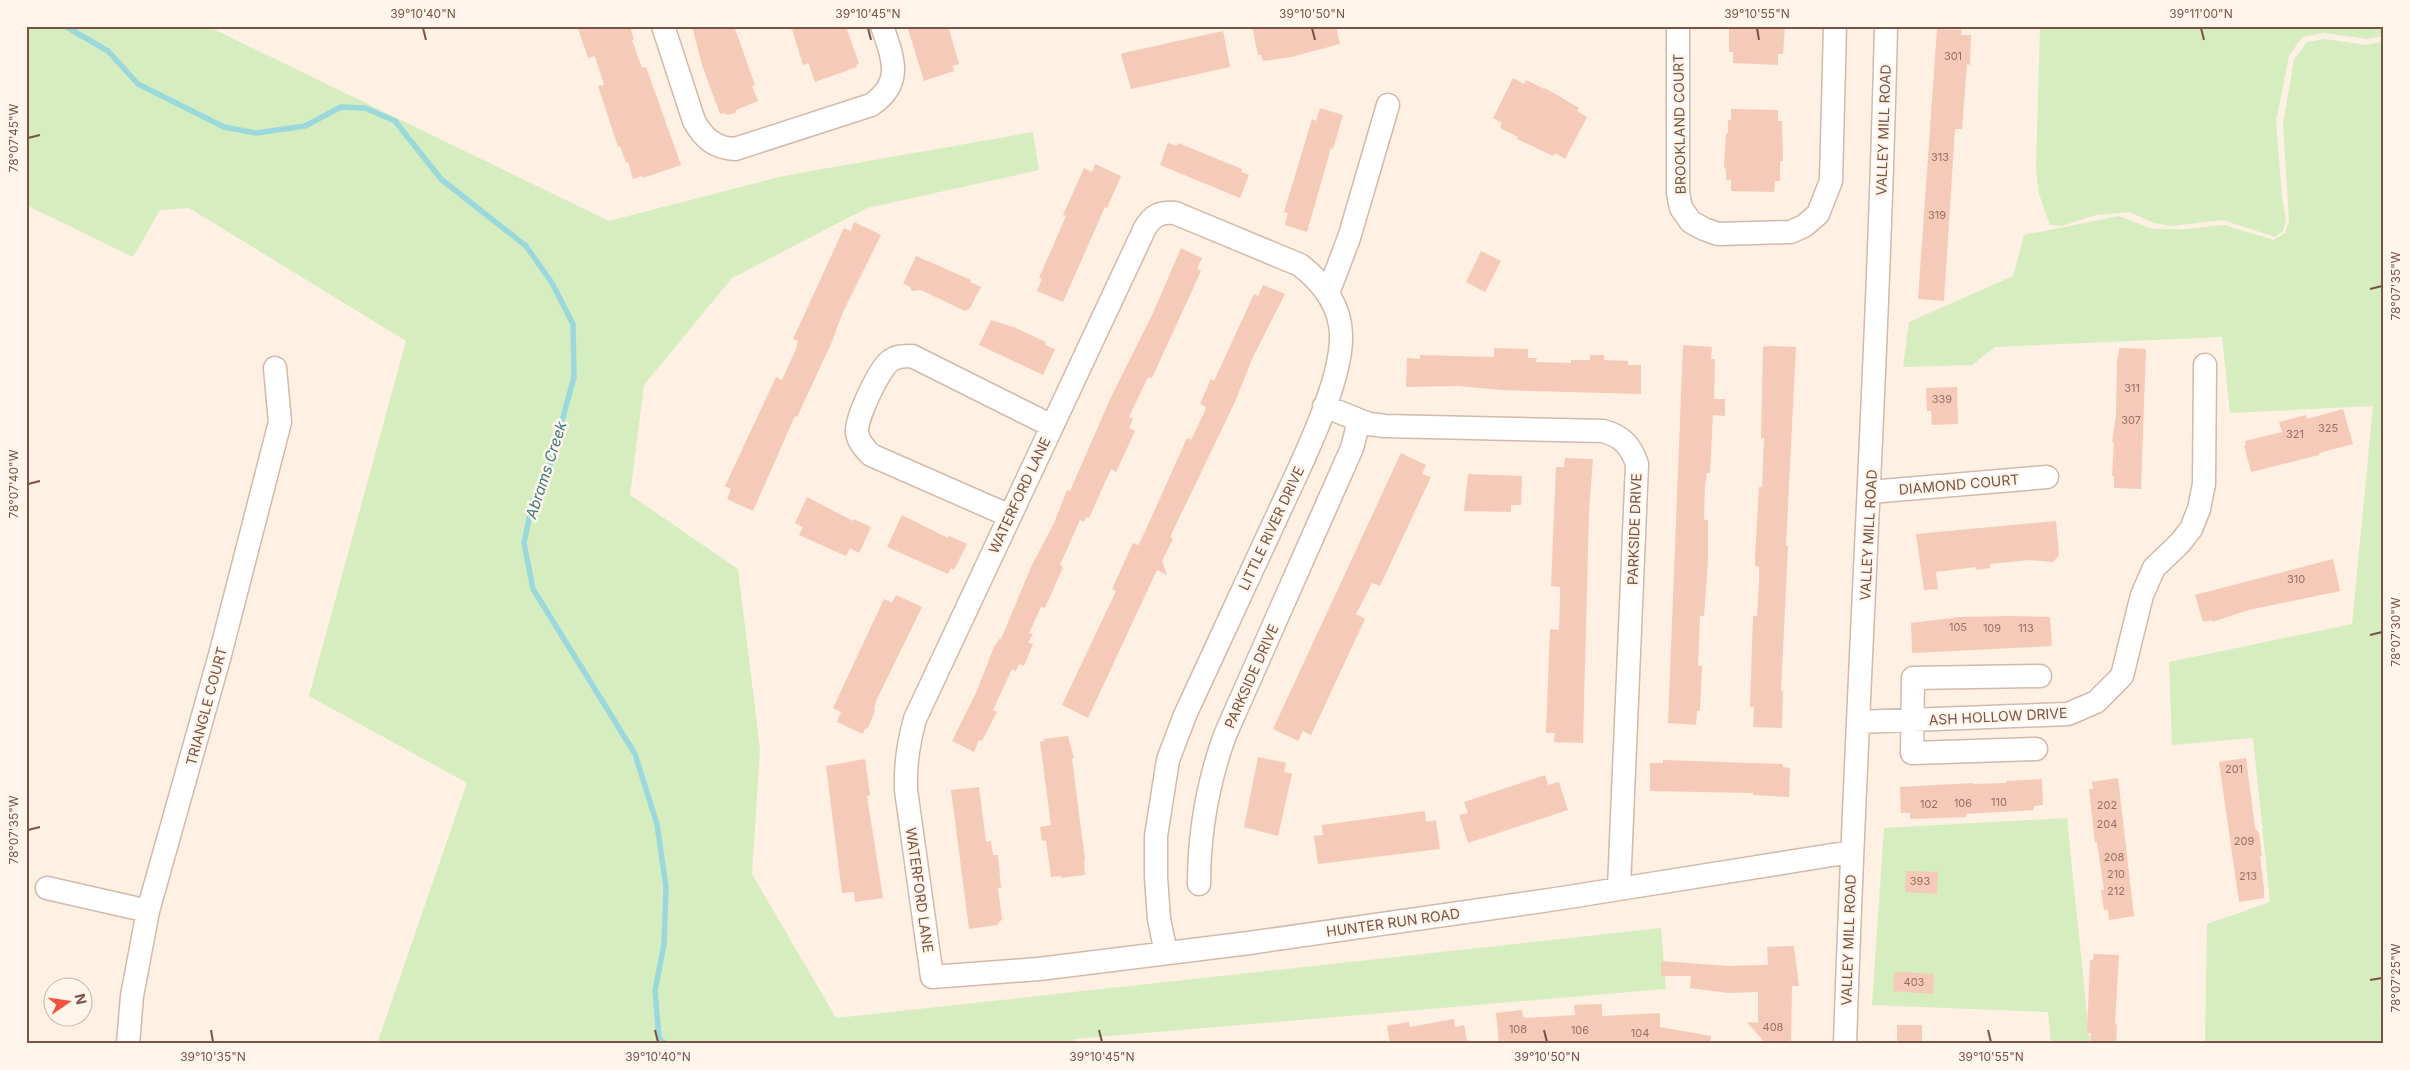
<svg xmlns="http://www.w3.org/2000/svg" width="2410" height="1070" viewBox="0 0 2410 1070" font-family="Inter,sans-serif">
  <rect width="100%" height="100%" fill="#fef0e2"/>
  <!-- green -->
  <path fill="#d6edc0" d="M26,26H207L609,221L783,176L1033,132L1039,170L867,208L732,278L644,385L630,495L738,569L760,749L752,874L836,1018L1661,928L1666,989L1075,1039L1071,1044H377L467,783L309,696L406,341L189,208L160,210L133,257L26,205Z
    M2040,26H2384V36L2368,39L2323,33L2302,37L2289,56L2276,121L2282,197L2286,220L2283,231L2275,237L2223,220L2172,226L2154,223L2129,212L2096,215L2062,226L2050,225L2039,194L2036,169Z
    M2325,39L2366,45L2384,41V1044H2205L2207,924L2270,902L2253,738L2172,745L2169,662L2352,624L2373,406L2230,413L2222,337L1995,347L1972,365L1903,367L1909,322L2013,276L2024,235L2119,216L2152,229H2186L2224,225L2274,240L2285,233L2289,221L2283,123L2294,60L2307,42Z
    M2067,818L2090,1044H2051L2048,1012L1872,1005L1884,828Z"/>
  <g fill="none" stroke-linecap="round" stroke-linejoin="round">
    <!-- stream -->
    <path stroke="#9bd8dc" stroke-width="5.5" d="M65,26L108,51L138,84L224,127L256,133L305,126L341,107L365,108L395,121L441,179L526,246L552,283L573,324L574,377L549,469L533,500L524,543L533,589L635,754L657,824L666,887L664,944L655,991L659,1038L665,1044"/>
  </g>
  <!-- building -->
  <path fill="#f5cab8" d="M577,26H630L634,40H632L642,68L646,67L681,165L643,178L642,176L633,179L628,162L626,163L620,146L618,147L598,86L604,85L595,56L588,58Z
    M692,26H734L755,85L752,86L758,101L736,110L735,113L727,115L724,113L720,114L702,65Z
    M791,26H846L859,64L856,65L857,67L815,82L808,63L803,65Z
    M907,26H948L959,64L952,66L954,71L924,81Z
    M1252,26H1336L1340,44L1291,57L1263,61L1261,55H1258Z
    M1729,26H1785L1783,54H1778V65L1733,63V52H1729Z
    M1937,29L1962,30L1961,35H1971L1970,65L1967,64L1962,129H1955L1944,301L1918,299Z
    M1223,31L1230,67L1131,89L1121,55L1123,53Z
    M1513,78L1524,84L1526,80L1544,89L1545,88L1579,108L1577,111L1587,117L1565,159L1555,153L1553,156L1517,139L1518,137L1500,128L1502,123L1493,118Z
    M1320,108L1343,115L1333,149L1331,148L1307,232L1285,225L1288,213L1284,212L1312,119L1316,121Z
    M1731,109L1778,110V121H1782L1783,161H1780V181H1775L1774,192L1731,191V180H1726V170L1724,167L1726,133H1728V120H1731Z
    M1168,143L1177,146L1178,143L1242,169L1241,172L1249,175L1240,198L1160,165Z
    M1095,164L1121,176L1107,208L1105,207L1063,302L1037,291L1042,279L1039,278L1066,216L1063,215L1084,168L1092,172Z
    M854,222L881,235L843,312L831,344L797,417L795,416L753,511L727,499L731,489L725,486L776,377L782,380L796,349L798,341L793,339L844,228L851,231Z
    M1181,248L1202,258L1197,269L1201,271L1152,378L1148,377L1129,417L1133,419L1129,428L1135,431L1116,472L1111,469L1089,518L1086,517L1084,522L1080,520L1060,565L1063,567L1045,608L1041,607L1029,633L1033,634L1028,642L1033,644L1024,666L1019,664L1016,671L1012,669L993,710L997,712L982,741L979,740L974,752L952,741L976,693L994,647L1000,638L1001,639L1032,565L1054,523L1067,490L1070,491L1112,395L1153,313Z
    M1481,251L1501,261L1485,292L1466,282Z
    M916,256L971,280L970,282L981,287L970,308L965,311L921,290L912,291L909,286L903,284Z
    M1263,285L1285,294L1253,357L1234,404L1170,537L1173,539L1162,561L1167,575L1157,570L1088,718L1062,705L1116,591L1112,589L1133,543L1138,545L1143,536L1187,438L1191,440L1205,411L1206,407L1200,404L1211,379L1214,381L1254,294L1258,296Z
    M991,320L1016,328L1046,342L1045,345L1055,349L1043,375L979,345Z
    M1683,345L1712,347L1711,359H1715L1714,399H1725V416L1713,415L1710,473H1707L1705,485L1704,520H1708V559L1704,616H1700L1698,666H1702L1700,711H1697L1696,725L1668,723Z
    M1768,346L1796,347L1786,545L1788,546L1781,691H1783L1782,728L1753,727L1754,707H1750L1753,616H1757L1759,581V567L1755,566V559L1759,487H1762L1764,438H1761L1763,347Z
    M1494,348L1528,349V358H1537L1536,362L1571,363V360H1590V355H1604V360L1628,361V365H1641V394L1502,390L1458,386L1406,387L1407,358L1420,359V355L1494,357Z
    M2119,348L2146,349L2141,489L2114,488V476L2112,475L2114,442H2112L2116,416L2117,358H2118Z
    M1957,387L1958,424L1932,425L1931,411H1927L1926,388Z
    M2343,409L2353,444L2319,453V455L2251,472L2244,446L2246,445L2245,441L2282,432L2279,422L2306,415L2307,419Z
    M1401,453L1426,465L1422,474L1431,477L1380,586L1372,583L1356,614L1365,619L1311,735L1303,731L1298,741L1273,729Z
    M1565,458L1593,459L1589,511L1583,743L1554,742L1555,733H1546L1550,629L1559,630L1560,598V587L1551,586L1556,467H1564Z
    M1468,474L1522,476L1521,505H1511V512L1464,511Z
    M807,497L853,521L854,519L871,527L859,553L850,548L846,556L799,535L803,527L795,523Z
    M902,515L948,538L949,536L967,544L954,570L951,568L948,574L887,547Z
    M2056,521L2059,555L2053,562L2029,560L1990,564V568L1976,570V567L1936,572L1938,589L1924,590L1916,534Z
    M2333,559L2340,591L2249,610L2212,622V620L2203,622L2195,595Z
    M896,595L922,607L876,701L874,710L875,711L868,728L865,729L863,734L837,722L841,712L833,708L884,599L892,603Z
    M2011,616L2050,617L2052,646L1912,653L1911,623L1959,617Z
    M1068,736L1074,758L1072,759L1085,860L1084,861L1085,875L1061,878V876L1051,877L1046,840L1042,841L1040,827L1051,825L1040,742L1044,741L1043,739Z
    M1258,757L1286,763L1284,772L1292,774L1278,836L1244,827Z
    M2246,758L2255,828L2259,833L2262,856H2260L2264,889V898L2239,902L2219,762Z
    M865,759L870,795L867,796L883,898L855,902L854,892L842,893L826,766Z
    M1663,760L1783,764V767L1790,768L1789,797L1753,795V793L1650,791V763H1663Z
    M1545,775L1548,785L1559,782L1568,810L1468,843L1459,815L1468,813L1464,802Z
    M2118,778L2134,916L2109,920L2108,910H2104L2101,890H2104L2097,842L2095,843L2089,789H2093L2092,782Z
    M2042,779L2043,805L2034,806V810L1966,814V817L1910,819V813H1901L1900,787L1973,783V784L2006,783V781Z
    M979,787L986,842L991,841L993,855H998L1001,888H998L1002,919L997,925L969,929L951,790Z
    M1425,811L1426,822L1436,820L1440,849L1318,864L1314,836L1323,835L1322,825Z
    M1906,871L1938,872L1937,894L1905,892Z
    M1794,946L1799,986H1792L1791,1044H1766L1747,1022L1758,1023V992L1728,993L1690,988L1691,976H1661V961L1728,966L1768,965L1767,947Z
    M2094,954L2119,955L2115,1024L2117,1025L2116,1044H2090L2091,1033H2087L2090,960H2093Z
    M1902,972L1934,974L1933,994L1893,991L1894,973Z
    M1602,1004V1016L1660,1013V1027L1711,1036L1710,1044H1499L1496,1013L1522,1010L1523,1017L1527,1018L1575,1015L1574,1005Z
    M1454,1019L1455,1027L1464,1025L1468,1044H1390L1387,1026L1409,1022L1410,1027Z
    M1897,1025H1922V1044H1897Z"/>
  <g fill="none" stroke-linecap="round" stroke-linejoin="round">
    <!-- minor casing -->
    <g stroke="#d2b9aa" stroke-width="25">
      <path id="minor" d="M663,26L694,121C704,139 715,148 735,149L871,105C904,83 893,58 882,26
        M1678,26V193L1681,208L1691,222L1704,229L1718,234L1791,232L1804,226L1818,214L1831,181L1835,26
        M1328,293L1349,238L1388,105
        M1324,406L1369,424L1385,426L1603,431C1622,436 1631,446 1637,464L1619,888
        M1870,492L2047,477
        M1010,516L871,455C864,448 858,441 857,432C856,418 879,369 890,361C896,356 904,356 912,356L1052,426
        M1858,722L2068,714L2096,702L2122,676L2142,595L2154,568L2180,543L2191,529L2199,509L2204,484L2205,365
        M2036,749L1912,753L1913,678L2040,676
        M1199,884C1199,831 1207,785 1225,735L1352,448L1359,421
        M47,888L148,911
        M1166,953L1159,919L1156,877V836L1168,760L1185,715C1216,648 1247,580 1279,512C1299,468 1343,382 1341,334C1340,305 1322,282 1300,265L1175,213C1160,212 1153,215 1145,228L915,719C908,744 905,765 906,790L932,977L1039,969L1249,943L1556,899L1851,852
        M128,1044L132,996L148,911L220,655L280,422L275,368
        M1845,1044C1856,704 1878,366 1886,26"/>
    </g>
    <!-- minor -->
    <use href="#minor" stroke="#fff" stroke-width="22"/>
  </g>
  <!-- ticks -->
  <path fill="none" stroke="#785346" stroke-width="2" d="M423,28L426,40M868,28L871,40M1312,28L1315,40M1757,28L1759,40M2201,28L2204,40M28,138L40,135M2370,289L2382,286M28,484L40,481M2370,635L2382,632M28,830L40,827M2370,980L2382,978M211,1030L213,1042M655,1030L658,1042M1099,1030L1102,1042M1544,1030L1547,1042M1988,1030L1991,1042"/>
  <g text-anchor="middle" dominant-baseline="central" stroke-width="5" stroke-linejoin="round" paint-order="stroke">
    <!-- number labels -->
    <g font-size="11" fill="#977162">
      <text x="1953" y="56">301</text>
      <text x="1940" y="157">313</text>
      <text x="1937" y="215">319</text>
      <text x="2132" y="388">311</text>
      <text x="1942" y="399">339</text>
      <text x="2131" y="420">307</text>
      <text x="2328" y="428">325</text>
      <text x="2295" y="434">321</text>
      <text x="2296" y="579">310</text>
      <text x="1958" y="627">105</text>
      <text x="1992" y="628">109</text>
      <text x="2026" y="628">113</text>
      <text x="2234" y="769">201</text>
      <text x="1999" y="802">110</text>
      <text x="1963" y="803">106</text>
      <text x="1929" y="804">102</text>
      <text x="2107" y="805">202</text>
      <text x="2107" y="824">204</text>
      <text x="2244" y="841">209</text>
      <text x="2114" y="857">208</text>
      <text x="2116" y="874">210</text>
      <text x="2248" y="876">213</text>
      <text x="1920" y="881">393</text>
      <text x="2116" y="891">212</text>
      <text x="1914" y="982">403</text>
      <text x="1773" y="1027">408</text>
      <text x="1518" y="1029">108</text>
      <text x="1580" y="1030">106</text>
      <text x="1640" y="1033">104</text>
    </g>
    <!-- street labels -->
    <g font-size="14" fill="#785346" stroke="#fff5ea">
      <text transform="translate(1679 124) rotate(-91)">BROOKLAND COURT</text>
      <text transform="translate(1883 130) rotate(-88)">VALLEY MILL ROAD</text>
      <text transform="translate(1959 484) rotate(-5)">DIAMOND COURT</text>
      <text transform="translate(1019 495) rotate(-65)">WATERFORD LANE</text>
      <text transform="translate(1271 528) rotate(-65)">LITTLE RIVER DRIVE</text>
      <text transform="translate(1634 529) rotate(-88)">PARKSIDE DRIVE</text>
      <text transform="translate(1868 535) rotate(-87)">VALLEY MILL ROAD</text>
      <text transform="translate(1251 676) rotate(-66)">PARKSIDE DRIVE</text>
      <text transform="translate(206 706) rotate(-75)">TRIANGLE COURT</text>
      <text transform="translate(1998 716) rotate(-3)">ASH HOLLOW DRIVE</text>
      <text transform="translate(920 890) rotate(82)">WATERFORD LANE</text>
      <text transform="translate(1393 922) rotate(-8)">HUNTER RUN ROAD</text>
      <text transform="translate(1848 940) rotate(-88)">VALLEY MILL ROAD</text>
    </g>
    <!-- water labels -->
    <g font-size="15" font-style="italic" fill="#397a7e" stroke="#fff5ea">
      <text transform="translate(546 470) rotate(-72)">Abrams Creek</text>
    </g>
  </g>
  <!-- border -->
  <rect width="2410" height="1070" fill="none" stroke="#fff5ea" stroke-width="55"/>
  <!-- north arrow -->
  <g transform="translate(68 1002) rotate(77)"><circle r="24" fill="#fff5ea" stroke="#c9b4a8"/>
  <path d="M0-4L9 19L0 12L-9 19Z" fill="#f1543e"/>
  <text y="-8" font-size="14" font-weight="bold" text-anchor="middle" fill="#785346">N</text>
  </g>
  <rect x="28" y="28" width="2354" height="1014" fill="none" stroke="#785346" stroke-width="2"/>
  <g font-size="12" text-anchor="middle" fill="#785346">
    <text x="423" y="18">39°10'40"N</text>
    <text x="868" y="18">39°10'45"N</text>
    <text x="1312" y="18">39°10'50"N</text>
    <text x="1757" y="18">39°10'55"N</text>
    <text x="2201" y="18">39°11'00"N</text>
    <text transform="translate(14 138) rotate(-90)" y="4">78°07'45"W</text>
    <text transform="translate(2396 286) rotate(-90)" y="4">78°07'35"W</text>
    <text transform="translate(14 484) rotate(-90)" y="4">78°07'40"W</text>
    <text transform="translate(2396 632) rotate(-90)" y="4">78°07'30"W</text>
    <text transform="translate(14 830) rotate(-90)" y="4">78°07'35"W</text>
    <text transform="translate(2396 978) rotate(-90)" y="4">78°07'25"W</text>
    <text x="213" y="1061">39°10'35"N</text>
    <text x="658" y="1061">39°10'40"N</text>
    <text x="1102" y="1061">39°10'45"N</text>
    <text x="1547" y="1061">39°10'50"N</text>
    <text x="1991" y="1061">39°10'55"N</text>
  </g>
</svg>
